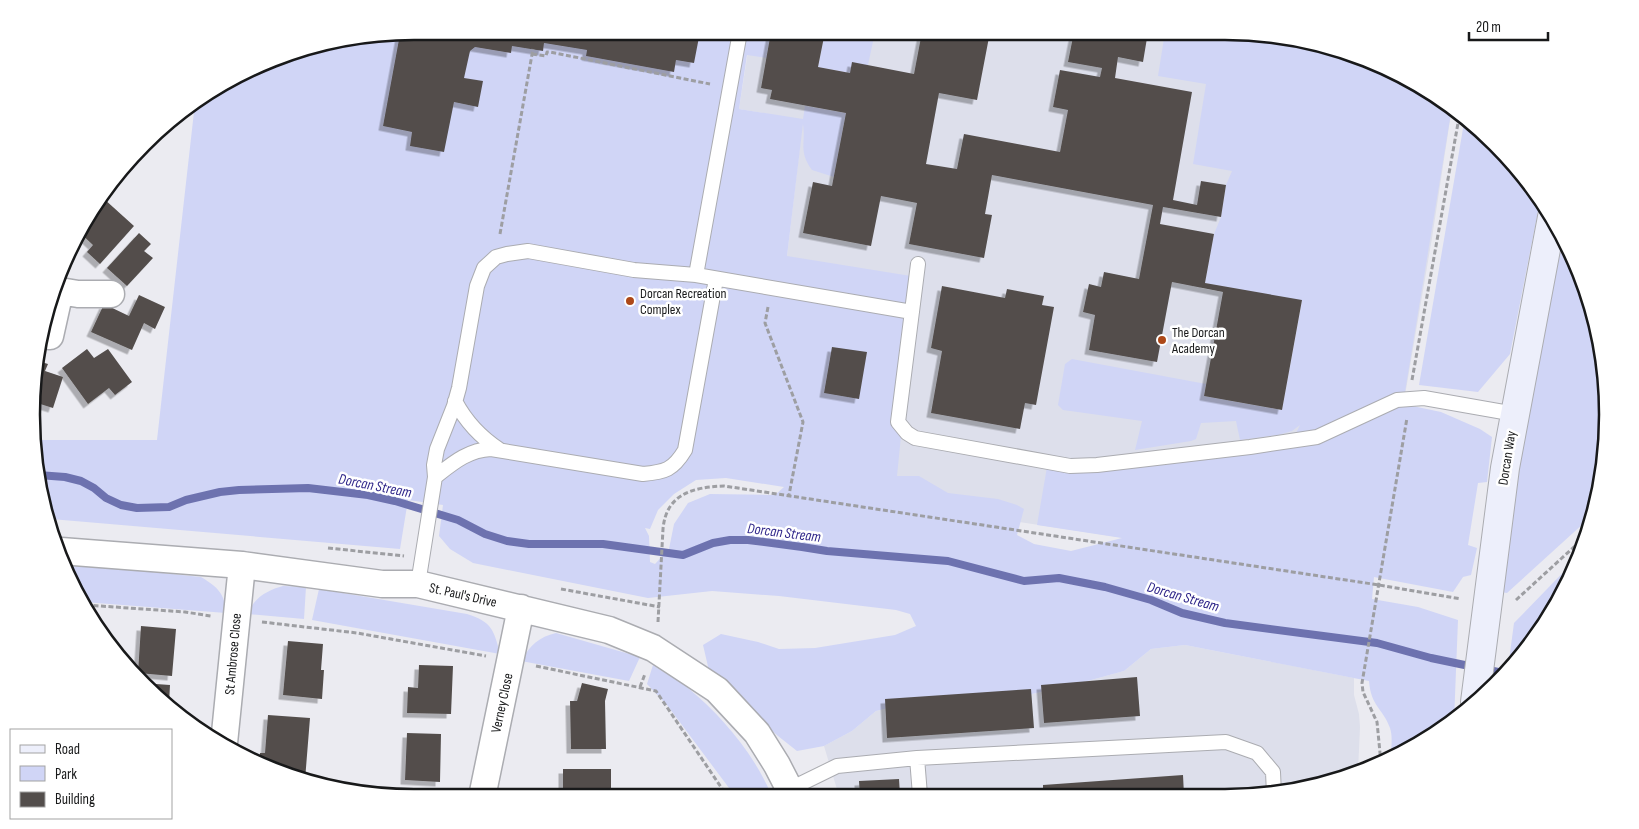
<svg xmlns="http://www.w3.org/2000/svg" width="1639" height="829" viewBox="0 0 1639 829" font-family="'Sofia Sans Condensed',sans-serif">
  <defs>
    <filter id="shadow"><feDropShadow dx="-4.5" dy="4.5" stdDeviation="0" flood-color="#0004"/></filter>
  </defs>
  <rect width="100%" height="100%" fill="#ebebf1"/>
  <!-- built -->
  <path fill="#dddfeb" d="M751,32H1249L1323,44L1394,71L1452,107L1432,238L1374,576L894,503L787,256L803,120L739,109Z
    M1185,645L1354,678V695L1359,714L1360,727L1358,772L1275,794L839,796L824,746L852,731L876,711L906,704L973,707L1073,685L1124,671L1151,649Z"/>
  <!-- green -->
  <path fill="#d0d5f6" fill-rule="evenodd" d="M414,31L771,32L767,58L747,55L739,109L803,119L805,106L846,113L834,177L812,170C798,151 806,143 803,124L787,256L917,277L897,476H919L948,493L998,499L1017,505L1024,509L1017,535L1034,544L1071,551L1122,538L1037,525L1047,467L1289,448L1300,425L1292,431L1278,435L1240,440L1236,421L1201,423L1196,439L1191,441L1135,450L1142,421L1063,410L1058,405L1065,364L1072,359L1206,384L1204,396L1282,410L1302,301L1205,283L1214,234L1221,217L1226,185L1232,171L1193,164L1206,84L1158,76L1165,32H1249L1323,44L1394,71L1452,107L1403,404L1441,412L1480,429L1492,437L1487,482L1478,483L1468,545L1477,548L1471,575L1463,577L1453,592L1374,577L1372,599L1418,607L1458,620L1454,721L1391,757C1391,748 1393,737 1390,728C1383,708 1371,707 1369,681L1185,645L1151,649L1124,671L1073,685L973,707L906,704L876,711L852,731L824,746L797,751L778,736L710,675L703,645L721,634L758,642L779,649L815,648L895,635L916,626L910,614L896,610L779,596L712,591L648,598L473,563L450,549L439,536L443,505L408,500L400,549L51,519L34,464L35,440H157L195,103L291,52ZM726,478L784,487L775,495L710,494L688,503L674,524L669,549L655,564L650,562L649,536L645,528L650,529L658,510L674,494L696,480Z
    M825,32H875L868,65L850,73L818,67Z
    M1465,117L1512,162L1540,201L1510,354L1478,392L1419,385Z
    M1563,238L1587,291L1604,364L1607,439L1595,513L1507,593L1501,592L1518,473Z
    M1579,556L1568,584L1528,648L1508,668L1514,623Z
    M65,563L201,577C218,587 225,594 226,613L84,602L71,584Z
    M283,586L306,587L304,619L248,614C253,598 268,590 283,586Z
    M319,589L467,614C492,622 494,630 500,654L312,620Z
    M556,633L640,657L629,681L521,661C530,645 539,637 556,633Z
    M653,665C664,673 677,679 688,688C723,717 754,754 772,796H735L667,705L647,684Z"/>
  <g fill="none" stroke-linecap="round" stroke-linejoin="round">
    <!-- stream -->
    <path stroke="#6d72af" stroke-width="8" d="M38,475L65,477L81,481L94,488L106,498L121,505L137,508L169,507L186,500L220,492L239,490L308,488L368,495L395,501L458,520L485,534L507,541L529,544H603L683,555L713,543L730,540H748L802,547L827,551L948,561L1024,581L1059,578L1105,587L1151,600L1182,613L1225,623L1377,643L1431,658L1503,673"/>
  </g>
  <!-- building -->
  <path fill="#534e4c" filter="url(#shadow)" d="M415,31H476L475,36L507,41L509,31L700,32L694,63L676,60L674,72L586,56L587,50L544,43L543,51L512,46L511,53L475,47L470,51L464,78L483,81L478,107L454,102L444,152L410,146L412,132L383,126L400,34Z
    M771,32H825L818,67L850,73L852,62L914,74L922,32H990L977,100L939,93L926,164L957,169L964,134L1060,152L1068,110L1053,107L1060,70L1100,77L1102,68L1068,62L1074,32H1148L1143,62L1118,57L1115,78L1192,92L1173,200L1197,205L1201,181L1226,185L1221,217L1163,207L1160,224L1214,234L1205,283L1302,300L1282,410L1204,396L1223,292L1172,282L1157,362L1089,350L1095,315L1083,312L1089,284L1101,287L1104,272L1139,279L1153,205L992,175L985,214L992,215L984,258L909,244L917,203L881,196L871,246L803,233L813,182L832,186L846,113L770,99L772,90L761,88Z
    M103,198L134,226L100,264L87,252L93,245L79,232L90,213Z
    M139,233L151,244L144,251L153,258L127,286L107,268Z
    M942,286L1005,298L1007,289L1044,296L1042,305L1054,307L1036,405L1025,403L1020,429L931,413L942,351L931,348Z
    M139,295L165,307L155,329L144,323L132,350L91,332L104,304L129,316Z
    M832,347L867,352L859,399L824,393Z
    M87,349L94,358L108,349L132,382L115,395L109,388L88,404L62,368Z
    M38,361L48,364L45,371L63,377L53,408L37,403Z
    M141,626L176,629L172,676L138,673Z
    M288,641L323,644L321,670H324L322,699L283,695Z
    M419,665L453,666L451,714L407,713L408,687L418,688Z
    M1137,677L1140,716L1044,723L1041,685Z
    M142,683L170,685L169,704L144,686Z
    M582,683L608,689L605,701L606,749H571L570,701H577Z
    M1031,689L1034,728L887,738L885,699Z
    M268,715L310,718L305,780L259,764L260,753H265Z
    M407,733L441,734L440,782L405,780Z
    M563,769H611V791H596V796H563Z
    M1183,775L1184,795H1043V785Z
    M899,779L900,795L860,796L859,781Z"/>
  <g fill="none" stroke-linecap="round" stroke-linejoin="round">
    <!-- lane casing -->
    <g stroke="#abacb1" stroke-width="16">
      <path id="lane" d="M918,264L898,422L907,433L915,438L1070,466L1097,465L1250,447L1317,437L1397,400L1424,398L1515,414
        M696,275L740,32
        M455,401C466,422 480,437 500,450
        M435,477C453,463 468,450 491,449L643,474C665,472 673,470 685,450L716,279
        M418,584L435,477L434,465L437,449L454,406L459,388L477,286L484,268L496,257L507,254L528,251L634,270L696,275L912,312
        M917,758L920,795
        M790,789L837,766L917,758L1226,742L1257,753L1273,772L1274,794"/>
    </g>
    <!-- street casing -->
    <g stroke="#abacb1" stroke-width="29">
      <path id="street" d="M54,290L78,294H111
        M50,336L60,291
        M61,551L242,565L382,584H418L609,630L653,648L717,690L757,733L777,765L793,796
        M224,743L242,565
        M482,797L521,608"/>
    </g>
    <!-- secondary casing -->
    <g stroke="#abacb1" stroke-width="30">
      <path id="secondary" d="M1475,702L1505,468L1552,217"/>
    </g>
    <!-- path -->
    <path stroke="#9d9ea2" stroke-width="3" stroke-dasharray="5 2.5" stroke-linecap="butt" d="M532,54L546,56L547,52H550L710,84
      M500,234L533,49
      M768,307L765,323L803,422L789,495
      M1412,380L1460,112
      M328,548L404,556
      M561,589L660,607
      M1516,600L1586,536
      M86,605L185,612L211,616
      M262,622L357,633L486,656
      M658,622L663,529C666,494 693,487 724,486L1379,585L1461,599
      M536,666L656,691L727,796
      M640,687L645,674
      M1381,763L1377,722L1363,692L1362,683L1407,418"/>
    <!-- lane -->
    <use href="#lane" stroke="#fff" stroke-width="14"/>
    <!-- street -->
    <use href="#street" stroke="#fff" stroke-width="26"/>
    <!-- secondary -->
    <use href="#secondary" stroke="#edeffb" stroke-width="28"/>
  </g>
  <!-- markers -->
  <g fill="#ad4818" stroke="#fff" stroke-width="2">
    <circle cx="630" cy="301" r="5"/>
    <circle cx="1162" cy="340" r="5"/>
  </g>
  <g text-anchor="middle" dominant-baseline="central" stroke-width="5" stroke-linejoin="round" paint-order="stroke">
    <!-- poi labels -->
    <g font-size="14" fill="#18191a" stroke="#fff" text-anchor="start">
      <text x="640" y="293">Dorcan Recreation<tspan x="640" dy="16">Complex</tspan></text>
      <text x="1172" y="332">The Dorcan<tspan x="1172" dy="16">Academy</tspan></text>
    </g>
    <!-- street labels -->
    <g font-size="14" fill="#18191a" stroke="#fff">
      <text transform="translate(1507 458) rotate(-81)">Dorcan Way</text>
      <text transform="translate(463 595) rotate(13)">St. Paul's Drive</text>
      <text transform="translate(233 654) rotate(-85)">St Ambrose Close</text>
      <text transform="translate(502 703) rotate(-78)">Verney Close</text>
    </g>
    <!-- water labels -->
    <g font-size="15" font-style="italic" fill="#30278a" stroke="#fff">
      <text transform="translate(375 486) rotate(11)">Dorcan Stream</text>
      <text transform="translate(784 533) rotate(7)">Dorcan Stream</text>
      <text transform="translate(1183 597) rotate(16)">Dorcan Stream</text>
    </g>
  </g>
  <!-- crop -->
  <path d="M0 0H1639V829H0ZM414 40H1225A374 374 0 0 1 1599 414V415A374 374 0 0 1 1225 789H414A374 374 0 0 1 40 415V414A374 374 0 0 1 414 40Z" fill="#fff" fill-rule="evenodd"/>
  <path fill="none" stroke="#18191a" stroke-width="2.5" d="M414 40H1225A374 374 0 0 1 1599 414V415A374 374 0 0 1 1225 789H414A374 374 0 0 1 40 415V414A374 374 0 0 1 414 40Z"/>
  <!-- legend -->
  <rect x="10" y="729" width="162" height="90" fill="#ffffff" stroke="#a3a3a3"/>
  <rect x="20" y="745" width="25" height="8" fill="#edeffb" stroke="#a3a3a3"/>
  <text x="55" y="754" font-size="15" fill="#18191a">Road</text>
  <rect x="20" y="766" width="25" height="15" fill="#d0d5f6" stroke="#a3a3a3"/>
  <text x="55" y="779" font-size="15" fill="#18191a">Park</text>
  <rect x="20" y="792" width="25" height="15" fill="#534e4c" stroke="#a3a3a3"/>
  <text x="55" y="804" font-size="15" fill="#18191a">Building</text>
  <!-- scale -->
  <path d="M1469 32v8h79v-8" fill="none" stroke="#18191a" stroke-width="2.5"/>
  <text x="1476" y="32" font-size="15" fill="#18191a" stroke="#ffffff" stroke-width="4" paint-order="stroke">20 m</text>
</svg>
